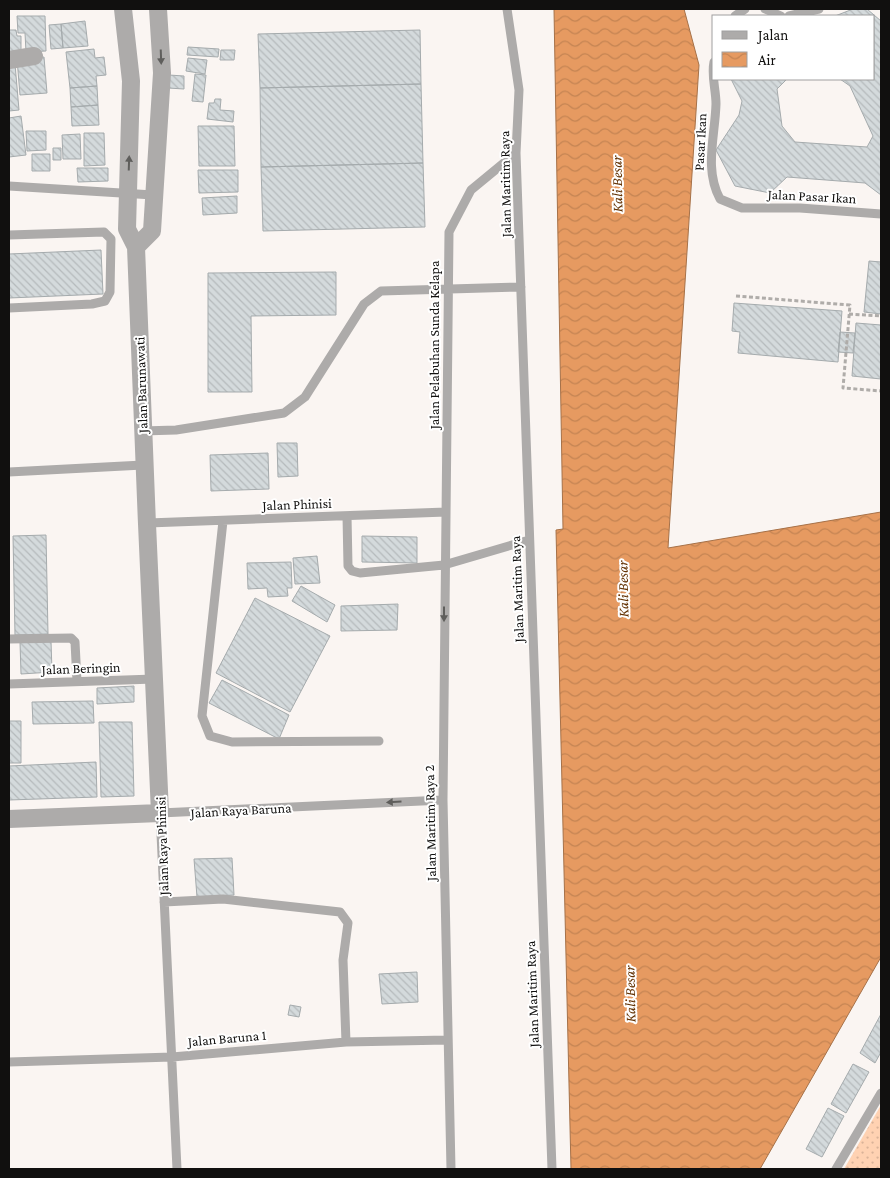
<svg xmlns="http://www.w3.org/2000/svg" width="890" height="1178" viewBox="0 0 890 1178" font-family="'Crimson Pro',serif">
  <defs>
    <pattern id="green-dots" width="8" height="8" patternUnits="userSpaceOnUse" patternTransform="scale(1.25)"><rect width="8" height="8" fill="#ffd2b2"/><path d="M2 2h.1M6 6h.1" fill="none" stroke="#dab398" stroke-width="1.8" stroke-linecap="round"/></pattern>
    <pattern id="water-waves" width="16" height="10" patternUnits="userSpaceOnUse" patternTransform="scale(1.25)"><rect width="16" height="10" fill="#e69a61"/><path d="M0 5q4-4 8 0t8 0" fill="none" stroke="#c48453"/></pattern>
    <pattern id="building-back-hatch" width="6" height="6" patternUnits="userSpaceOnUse" patternTransform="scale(1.25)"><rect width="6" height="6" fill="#d4dadc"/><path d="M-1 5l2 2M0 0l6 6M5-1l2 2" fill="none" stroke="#b5babc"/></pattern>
  </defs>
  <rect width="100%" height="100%" fill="#faf5f2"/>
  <!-- green -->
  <path fill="url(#green-dots)" d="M881,1105V1169H844Z"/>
  <!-- water -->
  <path fill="url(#water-waves)" stroke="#a67148" d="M554,9H684L699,65L668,548L881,512V957L760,1169H571L556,530L563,529Z"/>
  <!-- building -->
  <path fill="url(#building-back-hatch)" stroke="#a5abad" d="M853,9H867L881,21V195L865,183L787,177L770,193L735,186L716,150L739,115L742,101L731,79H787L777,89L782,126L795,142L867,147L873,136L850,86L840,79H874V16H835Z
    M17,16H45L46,51L26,52L25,33H18Z
    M85,21L88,46L63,48L61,24Z
    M61,24L63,48L51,49L49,25Z
    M9,30H16L17,36H21V53L9,54Z
    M420,30L421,84L260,88L258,34Z
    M188,47L219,49L218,57L187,55Z
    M94,49L95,58L104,57L106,75L96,76L97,86L70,88L66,52Z
    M221,50H235L234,60H220Z
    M44,57L47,93L20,95L17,59Z
    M188,58L207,60L205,74L186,71Z
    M9,64H15L19,110L9,111Z
    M195,74L206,75L203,102L192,101Z
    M169,75L184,76V89L168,88Z
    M421,84L423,163L261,167L260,88Z
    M97,86L98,105L71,107L70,88Z
    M215,99H221L220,110L234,111L233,122L207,119L209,103H214Z
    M98,105L99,125L72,126L71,107Z
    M21,116L26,155L9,157V118Z
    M198,126H234L235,166H199Z
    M26,131H46V150L27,151Z
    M84,133H104L105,165L84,166Z
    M80,134L81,159H63L62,135Z
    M53,148H61V160H53Z
    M32,154H50V171H32Z
    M423,163L425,227L263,231L261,167Z
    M77,168H108V181L78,182Z
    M198,170H238V192L199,193Z
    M237,196V213L203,215L202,198Z
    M101,250L103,294L9,298V254Z
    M869,261L881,262V314L864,312Z
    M336,272V315L251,316L252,392H208V273Z
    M734,303L842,311L838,362L738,353L740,332L732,331Z
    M856,323L881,325V379L852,376Z
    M840,332L855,333L853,353L838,352Z
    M277,443H297L298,476L278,477Z
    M268,453L269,489L211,491L210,455Z
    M46,535L48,634L15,635L13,536Z
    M362,536L417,537V563L362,562Z
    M317,556L320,583L295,584L293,558Z
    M291,562L292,588H287L288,596L268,597L267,588L248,589L247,563Z
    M301,586L335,605L327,622L292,601Z
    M255,598L330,636L290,712L216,673Z
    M398,604L397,630L341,631V606Z
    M51,641L52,672L21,674L20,642Z
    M222,680L289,715L279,739L209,703Z
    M134,686V702L97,704V688Z
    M93,701L94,723L33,724L32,702Z
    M9,721H21V763H9Z
    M99,722H132L134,796L101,797Z
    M96,762L97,797L9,800V766Z
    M232,858L234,895L197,897L194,859Z
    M417,972L418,1002L382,1004L379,974Z
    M290,1005L301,1007L299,1017L288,1015Z
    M881,1014V1052L875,1063L860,1053Z
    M853,1064L869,1072L846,1113L831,1104Z
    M828,1108L844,1116L822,1157L806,1149Z"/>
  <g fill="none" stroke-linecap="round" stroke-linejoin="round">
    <!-- path -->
    <path stroke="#afaca9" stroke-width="3" stroke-dasharray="4 2.5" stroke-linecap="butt" d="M736,296L850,305L843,388L881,391
      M849,314L881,316"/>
    <!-- lane -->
    <path stroke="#adabaa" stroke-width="9" d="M507,9L519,90L516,153L552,1169
      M765,9L781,16
      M735,16L745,9
      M789,16L819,9
      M714,62C711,76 716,89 716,104C715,137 704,169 720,199L742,208H800L881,214
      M9,186L153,195
      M9,235L104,232L111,239L110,292L105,301L92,304L9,308
      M142,431L176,430L284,413L305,397L364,304L381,291L521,287
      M9,472L143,465
      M347,516L348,566L352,571L360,573L444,565L529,540
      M223,521L202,716L210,736L232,742L379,741
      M148,523L446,512
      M9,639L71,638L75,642L77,681
      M9,684L154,679
      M164,902L223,899L340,912L348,923L343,960L346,1042
      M9,1062L172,1057L346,1042L447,1040
      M177,1169L160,813L443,800
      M451,1169L443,800L449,232L471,190L516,153
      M836,1169L881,1093"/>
    <!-- street -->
    <path stroke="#adabaa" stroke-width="18" d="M9,60L34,56
      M136,247L152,231L162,73L158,9
      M9,819L160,813C151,624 143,436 136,247L127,229L131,81L123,9"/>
  </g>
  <!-- one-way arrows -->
  <defs><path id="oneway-solid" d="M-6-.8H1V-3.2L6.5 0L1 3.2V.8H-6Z" transform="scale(1.25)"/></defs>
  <g fill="#5f5e5c">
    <use href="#oneway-solid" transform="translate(161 57) rotate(88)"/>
    <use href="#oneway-solid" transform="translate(129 163) rotate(-88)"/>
    <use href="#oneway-solid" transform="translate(444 614) rotate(90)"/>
    <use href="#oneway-solid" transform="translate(394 802) rotate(177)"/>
  </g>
  <g text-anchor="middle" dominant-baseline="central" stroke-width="4" stroke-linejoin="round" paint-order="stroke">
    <!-- street labels -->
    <g font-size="14" fill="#11100f" stroke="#fff">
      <text transform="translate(700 142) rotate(-87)">Pasar Ikan</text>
      <text transform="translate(505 184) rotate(-91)">Jalan Maritim Raya</text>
      <text transform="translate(812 196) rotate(3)">Jalan Pasar Ikan</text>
      <text transform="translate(434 345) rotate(-90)">Jalan Pelabuhan Sunda Kelapa</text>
      <text transform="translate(141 385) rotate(-92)">Jalan Barunawati</text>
      <text transform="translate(297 504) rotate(-2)">Jalan Phinisi</text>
      <text transform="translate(517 589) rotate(-92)">Jalan Maritim Raya</text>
      <text transform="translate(81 668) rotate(-2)">Jalan Beringin</text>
      <text transform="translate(241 810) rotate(-3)">Jalan Raya Baruna</text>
      <text transform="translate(430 823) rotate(-91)">Jalan Maritim Raya 2</text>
      <text transform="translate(162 846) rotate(-92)">Jalan Raya Phinisi</text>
      <text transform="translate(532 994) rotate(-92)">Jalan Maritim Raya</text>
      <text transform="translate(227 1038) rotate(-5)">Jalan Baruna 1</text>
    </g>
    <!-- water labels -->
    <g font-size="15" font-style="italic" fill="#643305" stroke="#fff">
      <text transform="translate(617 184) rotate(-91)">Kali Besar</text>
      <text transform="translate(623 589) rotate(-91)">Kali Besar</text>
      <text transform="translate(630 994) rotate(-91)">Kali Besar</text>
    </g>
  </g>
  <!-- border -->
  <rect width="890" height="1178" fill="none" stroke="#11100f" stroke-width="20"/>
  <!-- legend -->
  <rect x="712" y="15" width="162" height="65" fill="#ffffff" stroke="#a09f9f"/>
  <rect x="722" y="31" width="25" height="8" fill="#adabaa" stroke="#a09f9f"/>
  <text x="758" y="40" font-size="15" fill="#11100f">Jalan</text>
  <rect x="722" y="52" width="25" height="15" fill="url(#water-waves)" stroke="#a09f9f"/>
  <text x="758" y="65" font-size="15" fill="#11100f">Air</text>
</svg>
